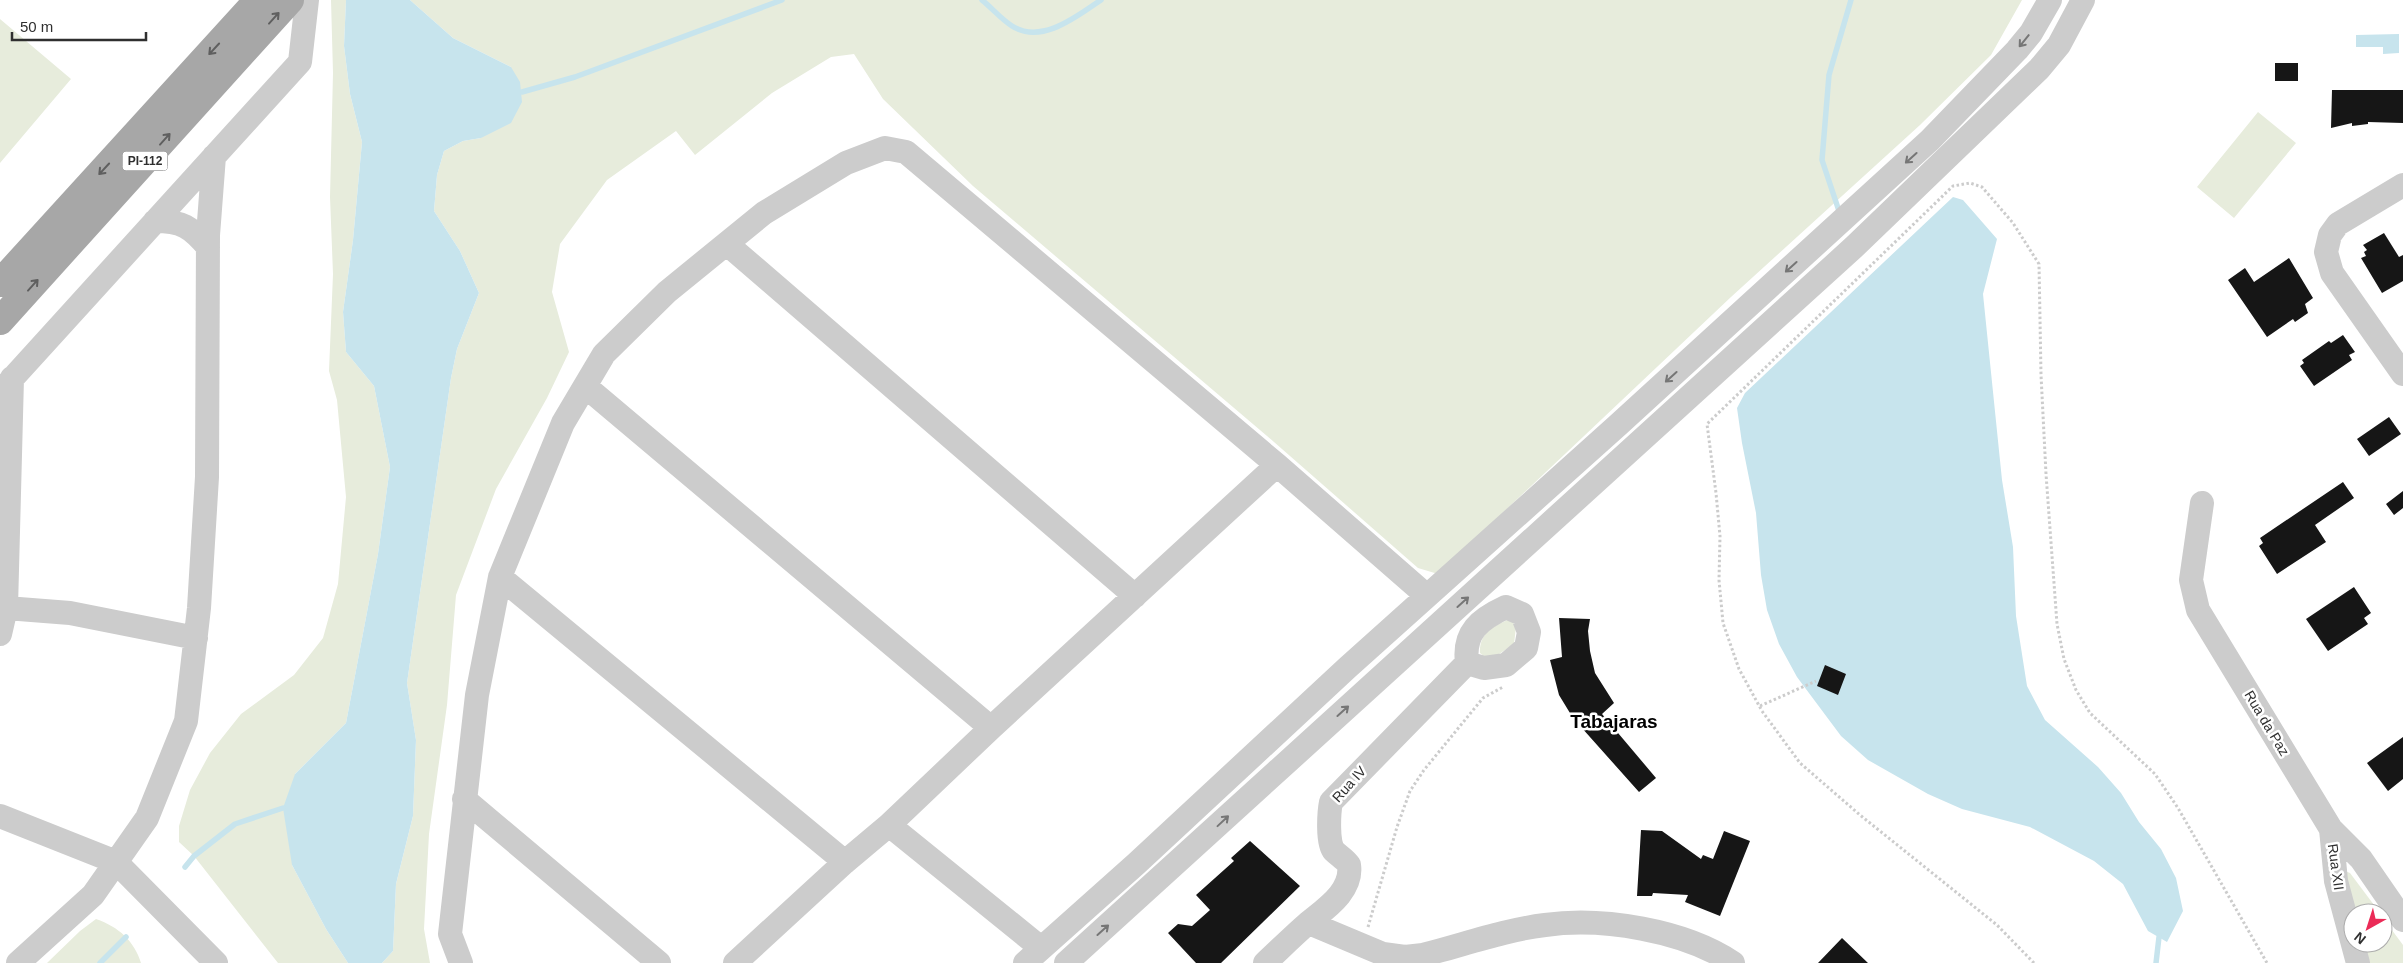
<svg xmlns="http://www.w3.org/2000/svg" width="2403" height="963" viewBox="0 0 2403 963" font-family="Arial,sans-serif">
  <rect width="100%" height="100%" fill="#fff"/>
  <!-- green -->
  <path fill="#e7ecdc" d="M331,0H346L344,46L350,94L362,142L353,240L343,312L346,352L374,386L390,467L378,554L346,723L295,774L292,865L326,929L348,963H278L194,856L179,842V826L190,790L210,753L241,714L294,675L323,638L338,584L346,497L337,400L329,371L333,274L330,197L333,73Z
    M410,0H2022L1991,55L1920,125L1731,297L1438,574L1418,568L1274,442L973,186L883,99L854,54L831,57L772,93L695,155L676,131L607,180L560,244L552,292L569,352L547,398L496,489L456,595L447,705L429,834L424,929L430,963H382L393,951L396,884L413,816L416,740L407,683L451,378L457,349L479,293L460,251L434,211L437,175L444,151L463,141L481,138L511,67L453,38Z
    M0,19L71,79L0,163Z
    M2258,112L2296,143L2234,218L2197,187Z
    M1511,619L1516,627L1514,644L1496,656L1485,657L1480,653C1479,633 1494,625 1511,619Z
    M2345,871L2350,873L2380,913H2354Z
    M2383,918L2403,945V963H2370L2364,943H2383Z
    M96,919C119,927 134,941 141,963H47L80,931Z"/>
  <!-- water -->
  <path fill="#c7e4ed" d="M346,0H410L453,38L511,67L520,82L522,102L511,123L481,138L463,141L444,151L437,175L434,211L460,251L479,293L457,349L451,378L407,683L416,740L413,816L396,884L393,951L382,963H348L326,929L292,865L283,808L295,774L346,723L378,554L390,467L374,386L346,352L343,312L353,240L362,142L350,94L344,46Z
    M2399,34V53L2383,54V47H2356V35Z
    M1953,197L1963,200L1997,239L1983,294L2002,480L2013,547L2016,616L2027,686L2045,720L2098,767L2121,793L2139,822L2161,849L2176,878L2183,911L2167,942L2148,931L2123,884L2094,861L2030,827L1962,809L1928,794L1868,760L1841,736L1797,677L1779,644L1767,610L1761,575L1756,513L1742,443L1737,408L1745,393Z"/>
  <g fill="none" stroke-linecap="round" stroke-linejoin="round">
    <!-- stream -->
    <path stroke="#c7e4ed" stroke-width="5.5" d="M982,0C992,8 1001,19 1012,26C1042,45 1077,16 1101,0
      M522,92L575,77L782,0
      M1839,211L1822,160L1829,75L1851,0
      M185,867L194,856L235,824L283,808
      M100,963L126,937
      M2156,963L2159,937"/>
  </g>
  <!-- building -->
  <path fill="#161616" d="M2275,63H2298V81H2275Z
    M2332,90H2403V123L2368,122V124L2352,126V123L2331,128Z
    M2384,233L2399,257L2403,255V281L2382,293L2361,258L2366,256L2364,252L2367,250L2363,245Z
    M2289,258L2313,298L2305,304L2308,313L2295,322L2293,319L2267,337L2228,280L2245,268L2254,282Z
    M2343,335L2355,352L2349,355L2352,360L2314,386L2300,366L2304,363L2302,360L2329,341L2331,343Z
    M2389,417L2401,434L2369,456L2357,439Z
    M2343,482L2354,498L2315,525L2326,542L2277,574L2259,546L2263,543L2260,538Z
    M2403,491V508L2394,515L2386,504Z
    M2354,587L2371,613L2364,618L2368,624L2328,651L2306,619Z
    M1559,618L1590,619L1588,631L1590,651L1595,673L1614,703L1602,714L1656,778L1639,792L1573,718L1559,695L1550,660L1562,657Z
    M1825,665L1846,674L1838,695L1817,686Z
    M2403,737V779L2388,791L2367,763Z
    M1641,830L1662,831L1701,859L1703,855L1713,859L1724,831L1750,841L1720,916L1685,902L1688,895L1653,893L1652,896H1637Z
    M1250,841L1300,886L1221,963H1196L1168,933L1178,924L1192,926L1210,910L1196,895L1234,861L1231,858Z
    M1842,938L1868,963H1818Z"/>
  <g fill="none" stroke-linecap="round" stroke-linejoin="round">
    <!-- path -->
    <path stroke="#ccc" stroke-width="3" stroke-dasharray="2.5 2.5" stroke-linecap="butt" d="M1760,706L1816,681
      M1368,927L1397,827L1410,791L1424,770L1483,698L1503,687
      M2034,963L1997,925L1860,815L1800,763L1762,711L1739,669L1723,623L1719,580L1720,536L1716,493L1707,424L1953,186L1970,183L1982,187L2013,223L2039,264L2041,375L2046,474L2057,624L2064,659L2076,690L2090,713L2155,774L2178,808L2267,963"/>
    <!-- minor -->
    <path stroke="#ccc" stroke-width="24" d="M2403,185L2338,224L2330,235L2326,252L2332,273L2403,374
      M155,221C182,221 191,227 208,247
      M727,244L1135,596
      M585,386L991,728
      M0,392L300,62L307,0
      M2202,503L2191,580L2198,610L2331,829L2361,859L2403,920
      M500,577L845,862
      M1506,607L1522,614L1529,632L1526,648L1506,665L1484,668L1467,663C1463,632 1480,619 1506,607Z
      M6,608L70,613L196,638
      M0,634L6,608L12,378
      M464,799L659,963
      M0,816L116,862L216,963
      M889,825L1041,948
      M2331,829L2336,881L2358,963
      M1309,923L1383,954L1405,957L1423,955C1463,945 1504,930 1545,925C1602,917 1684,930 1733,963
      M18,963L93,895L147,818L186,721L199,608L207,477L208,235L214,156
      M461,963L450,934L477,695L500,577L563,423L604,354L667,292L764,213L846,163L885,148L906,152L1277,465L1427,596
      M735,963L845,862L889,825L991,728L1277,465
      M1025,963L1136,864L1347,668L1618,425L1930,140L2017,50L2031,33L2050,0
      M1066,963L1854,247L2039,69L2059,45L2083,0
      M1265,963C1279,950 1293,936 1308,923C1325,909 1353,891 1349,865C1345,859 1339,856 1334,851C1327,843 1329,812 1331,802L1467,663"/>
    <!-- major -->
    <path stroke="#a7a7a7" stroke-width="28" d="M0,283L258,0
      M0,321L290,0"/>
  </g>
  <!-- one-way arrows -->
  <defs><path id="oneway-shaft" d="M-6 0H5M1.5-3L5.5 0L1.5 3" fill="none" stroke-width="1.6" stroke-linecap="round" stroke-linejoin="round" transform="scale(1.25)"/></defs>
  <g stroke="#5f5f5f">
    <use href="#oneway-shaft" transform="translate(274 18) rotate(-48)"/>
    <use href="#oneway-shaft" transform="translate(214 49) rotate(133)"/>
    <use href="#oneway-shaft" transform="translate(165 139) rotate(-48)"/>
    <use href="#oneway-shaft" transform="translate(104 169) rotate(133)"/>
    <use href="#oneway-shaft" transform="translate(33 285) rotate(-48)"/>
  </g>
  <g stroke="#767676">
    <use href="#oneway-shaft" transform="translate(2024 41) rotate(129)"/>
    <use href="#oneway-shaft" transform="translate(1911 158) rotate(138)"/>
    <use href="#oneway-shaft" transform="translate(1791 267) rotate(138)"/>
    <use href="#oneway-shaft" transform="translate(1671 377) rotate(138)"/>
    <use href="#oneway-shaft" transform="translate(1463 602) rotate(-42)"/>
    <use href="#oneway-shaft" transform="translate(1343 711) rotate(-42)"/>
    <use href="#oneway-shaft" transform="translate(1223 821) rotate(-43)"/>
    <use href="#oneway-shaft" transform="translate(1103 930) rotate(-42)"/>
  </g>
  <g text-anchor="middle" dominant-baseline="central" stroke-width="5" stroke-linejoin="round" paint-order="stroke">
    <!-- shield labels -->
    <rect fill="#fff" stroke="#6d6d6d" stroke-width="1" x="122.5" y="151.5" width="45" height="19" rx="4"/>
    <g font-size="12" font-weight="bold" fill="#2f2f2f">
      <text x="145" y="161">PI-112</text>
    </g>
    <!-- street labels -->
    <g font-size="14" fill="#2f2f2f" stroke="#fff">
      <text transform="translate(2267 723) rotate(59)">Rua da Paz</text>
      <text transform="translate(1349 784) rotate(-48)">Rua IV</text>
      <text transform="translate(2336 867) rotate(82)">Rua XII</text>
    </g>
    <!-- district labels -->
    <g font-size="19" font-weight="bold" fill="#000" stroke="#fff">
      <text x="1614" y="721">Tabajaras</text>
    </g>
  </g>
  <!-- north arrow -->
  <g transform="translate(2368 928) rotate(219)"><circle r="24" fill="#ffffff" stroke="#acacac"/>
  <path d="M0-4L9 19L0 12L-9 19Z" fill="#eb2b57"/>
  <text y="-8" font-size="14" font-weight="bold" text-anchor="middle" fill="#2f2f2f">N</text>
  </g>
  <!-- scale -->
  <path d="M12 32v8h134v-8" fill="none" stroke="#2f2f2f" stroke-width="2.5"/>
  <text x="20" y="32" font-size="15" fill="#2f2f2f" stroke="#ffffff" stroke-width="4" paint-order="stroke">50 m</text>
</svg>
